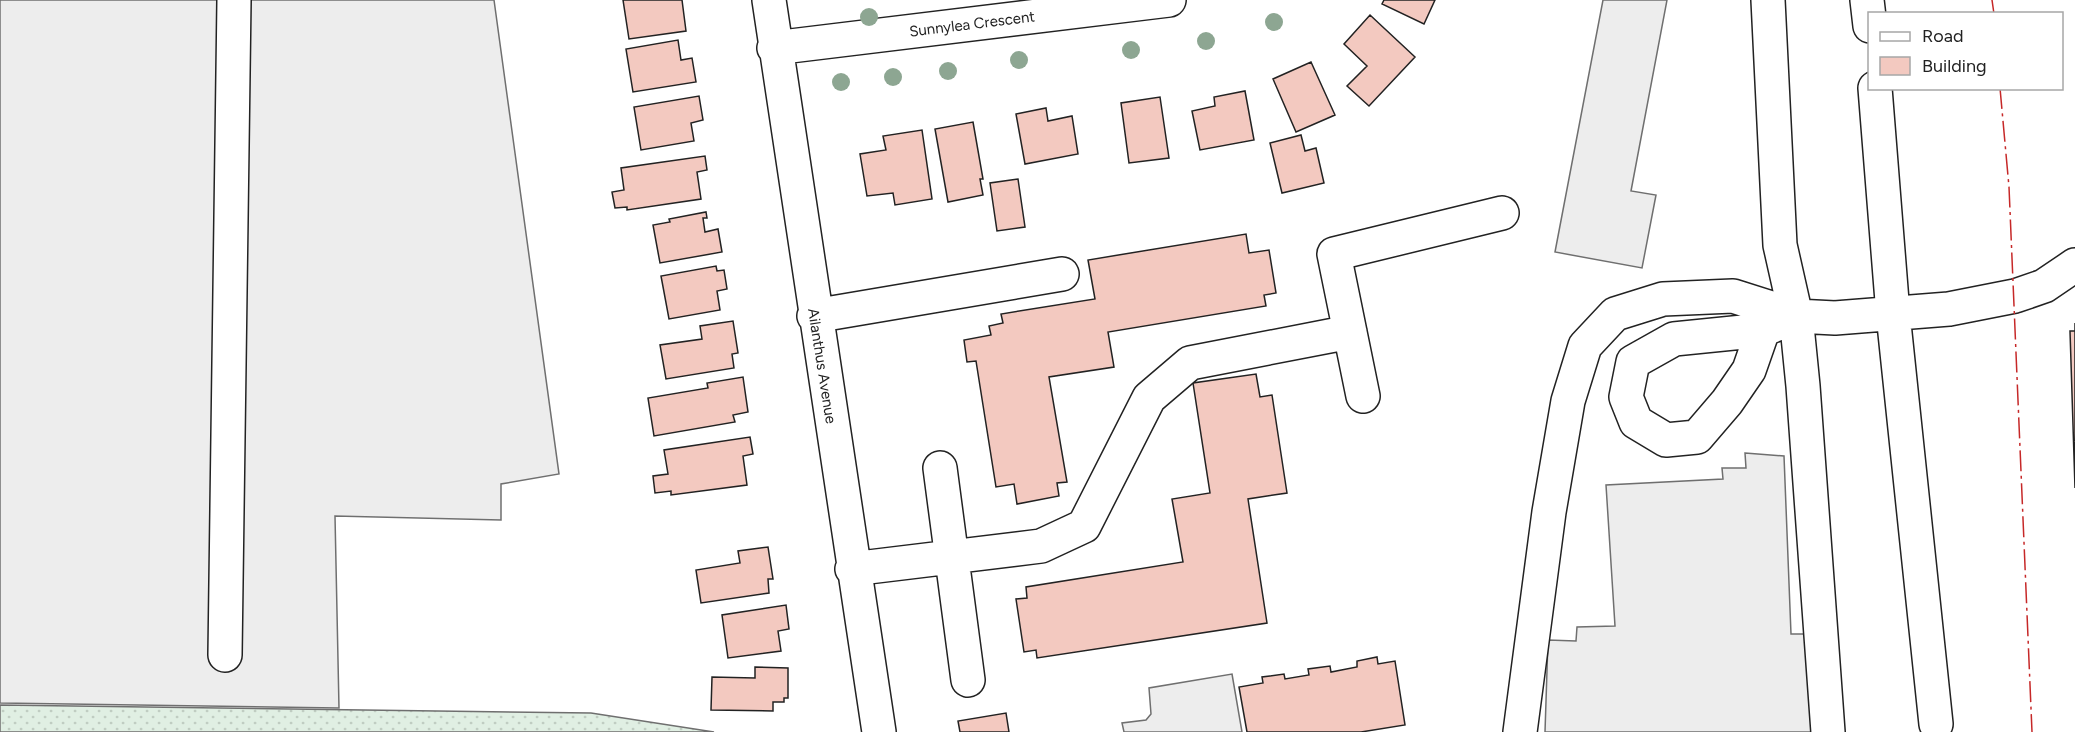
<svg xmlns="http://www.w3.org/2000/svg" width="2075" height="732" viewBox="0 0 2075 732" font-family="Figtree,sans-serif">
  <defs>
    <pattern id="grass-dots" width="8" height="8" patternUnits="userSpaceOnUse" patternTransform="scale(1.5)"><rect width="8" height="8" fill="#e0efe3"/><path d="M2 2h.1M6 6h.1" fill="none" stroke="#c0cdc2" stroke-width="1.8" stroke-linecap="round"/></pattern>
  </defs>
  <rect width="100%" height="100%" fill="#fff"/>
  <!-- grass -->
  <path fill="url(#grass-dots)" stroke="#6f6f6f" stroke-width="1.5" d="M0,705L591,713L714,732H0Z"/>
  <!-- parking -->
  <path fill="#ededed" stroke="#6f6f6f" stroke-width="1.5" d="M0,0H494L559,474L501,484V520L335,516L339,708L0,703Z
    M1603,0H1667L1631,191L1656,195L1642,268L1555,252Z
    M1745,453L1784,456L1791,634H1810L1813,732H1545L1548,640L1576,641L1577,627L1615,626L1606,485L1723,479L1722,468H1746Z
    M1232,674L1242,732H1124L1122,723L1146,720L1151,714L1149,688Z"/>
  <!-- building -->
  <path fill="#f3c9c0" stroke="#222" stroke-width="1.5" d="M623,0H682L686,31L629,39Z
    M1384,0H1435L1424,24L1382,4Z
    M1370,15L1415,57L1369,106L1347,86L1367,66L1344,44Z
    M678,40L681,60L692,58L696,82L633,92L626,49Z
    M1311,62L1335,115L1296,132L1273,79Z
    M1245,91L1254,140L1200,150L1192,111L1215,106L1214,97Z
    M699,96L703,120L691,123L694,141L641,150L634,107Z
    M1160,97L1169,158L1129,163L1121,103Z
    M1046,108L1048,121L1072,116L1078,154L1025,164L1016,114Z
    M973,122L983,179H980L983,195L948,202L935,129Z
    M922,130L932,199L895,205L893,193L867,196L860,154L886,150L883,136Z
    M1301,135L1305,151L1316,148L1324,183L1282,193L1270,143Z
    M705,156L707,170L697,172L701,199L627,210V207L615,208L612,192L624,190L621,168Z
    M1018,179L1025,227L997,231L990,183Z
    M706,212L707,218H703L705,232L718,229L722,252L660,263L653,225L670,222L669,219Z
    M1246,234L1249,253L1269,250L1276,293L1264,295L1266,306L1108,332L1114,367L1049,377L1067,482L1057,483L1059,496L1017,504L1014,484L996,487L976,361L967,362L964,340L991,335L989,326L1003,323L1001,314L1095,299L1088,260Z
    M716,266L717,271L724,270L727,289L717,291L720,310L669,319L661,276Z
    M733,321L738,353L732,354L734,368L666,379L660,345L702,339L700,326Z
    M2075,323V488L2070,331H2075Z
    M1256,374L1260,397L1272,395L1287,493L1248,499L1267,623L1037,658L1036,650L1024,652L1016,599L1027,598L1026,587L1183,562L1172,499L1210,493L1193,383Z
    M743,377L748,412L733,415L735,422L654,436L648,398L708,388L707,383Z
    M750,437L753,454L743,456L747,485L671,495V491L655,493L653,476L668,474L664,450Z
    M768,547L773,579H768L769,593L701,603L696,570L740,563L738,551Z
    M786,605L789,629L778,631L781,651L728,658L722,615Z
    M1377,657L1378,664L1395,661L1405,725L1361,732H1247L1239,687L1263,683L1262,677L1284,674L1285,679L1309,675L1308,669L1330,666L1331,672L1357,667V661Z
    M755,667L788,668V698H784V702H773V711L711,710L712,677L755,678Z
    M1006,713L1009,732H960L958,721Z"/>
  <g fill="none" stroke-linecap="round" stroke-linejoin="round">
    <!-- minor casing -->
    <g stroke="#222" stroke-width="36">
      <path id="minor" d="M769,0L879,732
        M1768,0L1780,245L1796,316L1803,386L1828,732
        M1867,0L1870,26
        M774,48L1169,0
        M1875,88L1893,314L1936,724
        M814,316L1062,274
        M1763,330L1749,370L1727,402L1697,437L1666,440L1636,422L1626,397L1633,362L1674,339L1763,330L1796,316
        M1363,396L1334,254L1502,213
        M940,468L968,680
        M852,569L1041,546L1084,526L1149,398L1190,363L1350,332
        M225,655L234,0
        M1520,732L1549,512L1568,401L1585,346L1615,314L1663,299L1733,296L1796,316L1835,318L1949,309L2015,296L2044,286L2075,265"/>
    </g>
    <!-- minor -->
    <use href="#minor" stroke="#fff" stroke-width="33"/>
    <!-- power -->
    <path stroke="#c62828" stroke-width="1.5" stroke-dasharray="21 4.5 3 4.5" stroke-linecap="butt" d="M1992,0L1994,14
      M2000,88L2009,187L2032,732"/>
  </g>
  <!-- trees -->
  <g fill="#8da692">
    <circle cx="869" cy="17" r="9"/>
    <circle cx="1274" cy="22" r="9"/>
    <circle cx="1206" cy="41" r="9"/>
    <circle cx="1131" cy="50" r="9"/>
    <circle cx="1019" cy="60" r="9"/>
    <circle cx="948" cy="71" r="9"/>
    <circle cx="893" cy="77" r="9"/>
    <circle cx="841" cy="82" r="9"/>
  </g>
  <g text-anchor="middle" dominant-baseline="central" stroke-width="4.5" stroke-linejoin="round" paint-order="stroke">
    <!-- street labels -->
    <g font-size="15" fill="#222" stroke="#fff">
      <text transform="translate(972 24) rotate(-7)">Sunnylea Crescent</text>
      <text transform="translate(822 366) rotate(81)">Ailanthus Avenue</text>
    </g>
  </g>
  <!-- legend -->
  <rect x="1868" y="12" width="195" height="78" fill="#ffffff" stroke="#a7a7a7" stroke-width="1.5"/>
  <rect x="1880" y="32" width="30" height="9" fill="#ffffff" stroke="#a7a7a7" stroke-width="1.5"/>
  <text x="1922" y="42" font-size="18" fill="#222222">Road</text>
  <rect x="1880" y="57" width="30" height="18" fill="#f3c9c0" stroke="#a7a7a7" stroke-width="1.5"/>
  <text x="1922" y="72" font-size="18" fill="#222222">Building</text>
</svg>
